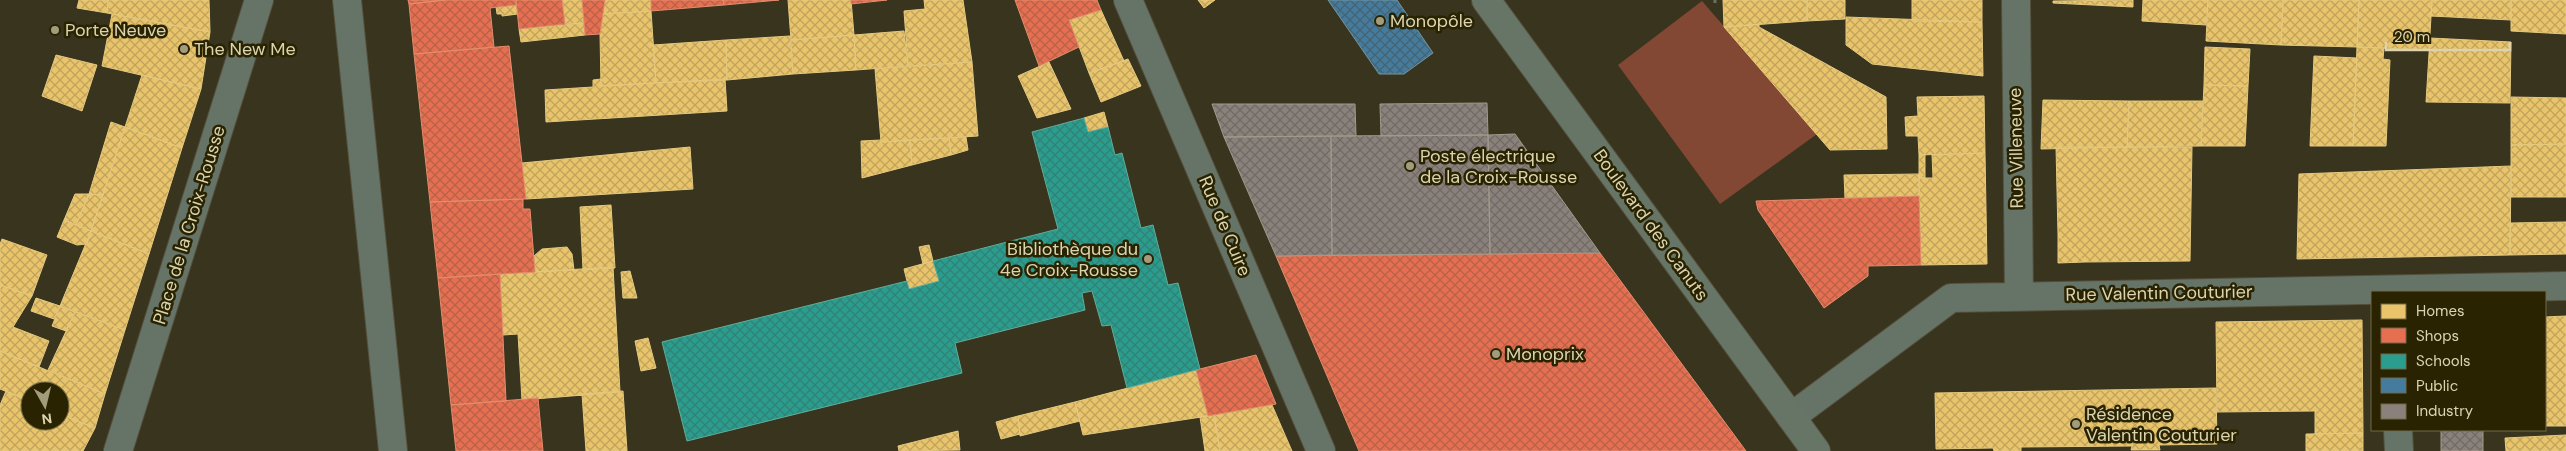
<svg xmlns="http://www.w3.org/2000/svg" width="2566" height="451" viewBox="0 0 2566 451" font-family="'DM Sans',sans-serif">
  <defs>
    <pattern id="homes-cross-hatch" width="8" height="8" patternUnits="userSpaceOnUse" patternTransform="scale(1.25)"><rect width="8" height="8" fill="#e9c46a"/><path d="M0 0l8 8M0 8l8-8" fill="none" stroke="#bfa35c"/></pattern>
    <pattern id="shops-cross-hatch" width="8" height="8" patternUnits="userSpaceOnUse" patternTransform="scale(1.25)"><rect width="8" height="8" fill="#e76f51"/><path d="M0 0l8 8M0 8l8-8" fill="none" stroke="#b66148"/></pattern>
    <pattern id="schools-cross-hatch" width="8" height="8" patternUnits="userSpaceOnUse" patternTransform="scale(1.25)"><rect width="8" height="8" fill="#2a9d8f"/><path d="M0 0l8 8M0 8l8-8" fill="none" stroke="#318174"/></pattern>
    <pattern id="public-cross-hatch" width="8" height="8" patternUnits="userSpaceOnUse" patternTransform="scale(1.25)"><rect width="8" height="8" fill="#457b9d"/><path d="M0 0l8 8M0 8l8-8" fill="none" stroke="#446373"/></pattern>
    <pattern id="industry-cross-hatch" width="8" height="8" patternUnits="userSpaceOnUse" patternTransform="scale(1.25)"><rect width="8" height="8" fill="#8a817c"/><path d="M0 0l8 8M0 8l8-8" fill="none" stroke="#716a63"/></pattern>
  </defs>
  <rect width="100%" height="100%" fill="#39341e"/>
  <!-- green -->
  <path fill="#834833" d="M1702,1L1817,134L1720,204L1618,65Z"/>
  <!-- homes -->
  <path fill="url(#homes-cross-hatch)" stroke="#e5c97f" d="M79,0H108L107,13L77,8Z
    M108,0H209L210,32L107,13Z
    M562,0H582L585,23L565,24Z
    M605,0H651V11L603,14Z
    M788,0H851L854,35L791,40Z
    M924,0H963L972,62L908,66L904,11L925,9Z
    M1198,0H1215L1204,8Z
    M1723,0H1807V21L1724,27Z
    M1807,0H1845V19L1807,21Z
    M1912,0H1982V22L1912,21Z
    M2133,0V7L2053,3V1Z
    M2143,0H2208L2206,25L2142,21Z
    M2208,0H2283L2281,45L2206,41Z
    M2283,0H2359L2357,47L2281,45Z
    M2359,0H2432L2429,50L2357,47Z
    M2432,0H2511V20L2431,16Z
    M2511,0H2566V34L2511,31Z
    M516,5L518,14L502,16V14H497L496,7Z
    M1101,10L1124,61L1089,73L1069,20Z
    M651,11L656,83L601,86L600,34L603,14Z
    M112,14L210,32L201,89L102,66Z
    M1846,17L1982,22L1983,76L1872,64L1846,45Z
    M585,23V35L521,42L519,29Z
    M1759,24V27L1886,97L1887,149L1830,150L1724,27Z
    M904,31L908,66L856,70L854,35Z
    M854,35L856,70L793,74L791,40Z
    M790,36L793,74L727,80L726,40Z
    M2430,38L2511,42L2510,103L2426,102Z
    M726,40L727,80L656,83L653,45Z
    M2205,47L2250,49L2248,86L2204,85Z
    M2357,47L2384,48L2383,59L2390,60L2386,146H2353Z
    M56,55L97,65L82,111L42,96Z
    M2314,56L2357,58L2353,146H2310Z
    M1128,59L1141,86L1101,102L1089,73Z
    M972,62L978,136L881,142L875,69Z
    M1049,62L1071,109L1037,118L1018,76Z
    M142,75L201,89L182,148L125,127Z
    M601,79V86L725,79L727,111L546,122L545,90L593,87V80Z
    M2204,85L2248,86L2245,146H2201Z
    M1984,96L1985,153L1919,155L1918,136H1906L1905,117L1918,116L1917,97Z
    M2511,97L2566,98V144L2511,145Z
    M2043,100L2129,101L2127,147L2041,149Z
    M2129,101H2203L2201,146L2127,147Z
    M1104,112L1108,127L1088,132L1084,118Z
    M111,122L125,127L103,195L89,194Z
    M125,127L182,148L149,254L91,231Z
    M966,137L968,150L951,155L949,138Z
    M949,138L951,155L912,165L910,140Z
    M881,140V142L910,140L912,165L862,178L861,141Z
    M2566,144V197H2511V145Z
    M690,147L693,189L526,199L522,163Z
    M2056,147H2192L2190,261L2085,262L2058,235Z
    M1985,153L1987,264L1921,265L1919,178H1933L1932,155Z
    M1925,154V178H1919V155Z
    M2511,166L2510,255L2297,259L2299,174Z
    M1919,174V196L1845,198L1844,175Z
    M75,194H89L76,225L64,220Z
    M89,194L103,195L91,231L76,225Z
    M611,205L615,268L583,270L580,207Z
    M64,220L91,231L87,244L77,245L57,237Z
    M2566,222V254L2510,255V223Z
    M91,231L149,254L125,330L60,306Z
    M2058,235L2085,262L2058,263Z
    M2,239L47,255L32,296L0,285V244Z
    M929,245L933,261L923,264L919,247Z
    M567,247L572,254L574,270L535,272L534,256L542,249Z
    M933,261L939,281L909,289L904,269Z
    M613,267L620,392L522,400L518,334L503,335L500,274Z
    M630,271L637,298H623L621,272Z
    M0,285L32,296L13,327L49,341L39,367L0,351Z
    M36,298L60,306L54,319L31,311Z
    M60,306L75,312L66,331L52,326Z
    M75,312L125,330L105,394L48,370Z
    M2566,316V426H2545V317Z
    M2362,320L2363,433L2315,434V411L2217,412L2216,322Z
    M648,338L656,368L641,371L635,341Z
    M0,351L105,394L95,428L60,414V391H30V401L0,389Z
    M1196,370L1208,416L1083,435L1075,402Z
    M2216,388L2217,444L2159,445L2160,450H2131L2132,446L2021,447V451H1994L1993,448L1936,449L1935,393Z
    M6,391L30,401V421H60V414L95,428L83,451H0V405Z
    M623,391L627,451H586L582,394Z
    M1075,402L1080,421L1020,436L1018,416Z
    M1272,405L1292,451H1220L1214,414Z
    M1214,414L1220,451H1205L1200,417Z
    M1018,416L1020,434L1001,439L996,422Z
    M958,431L960,450L899,451L898,446Z
    M2363,433V451H2306V434Z
    M2566,435V451H2506L2505,438Z"/>
  <!-- shops -->
  <path fill="url(#shops-cross-hatch)" stroke="#e38d6d" d="M408,0H445L409,4Z
    M445,0H516V5L490,8L494,47L414,54L409,4Z
    M516,0H562L565,24L519,29Z
    M582,0H605L600,34L585,35Z
    M651,0H723L724,5L651,11Z
    M723,0H779L724,5Z
    M851,0H887L851,4Z
    M1015,0H1097L1101,10L1069,20L1079,47L1039,66Z
    M509,46L526,199L430,202L414,54Z
    M1919,196L1921,265L1868,266V276L1824,308L1758,210L1756,201Z
    M523,199V209H530L535,272L438,278L430,202Z
    M1600,253L1746,451H1359L1276,256Z
    M500,274L506,401L451,405L438,278Z
    M1256,355L1276,404L1208,416L1196,370Z
    M538,398L543,451H456L451,405Z"/>
  <!-- schools -->
  <path fill="url(#schools-cross-hatch)" stroke="#5fae99" d="M1084,118L1088,132L1108,127L1115,155L1122,153L1141,228L1153,225L1168,285L1178,283L1200,369L1127,388L1111,325L1102,326L1092,291L1082,293L1085,310L955,343L962,373L687,441L662,342L907,281L909,289L939,281L933,261L1058,229L1032,132Z"/>
  <!-- public -->
  <path fill="url(#public-cross-hatch)" stroke="#7296a2" d="M1328,0H1397L1433,53L1404,74H1379Z"/>
  <!-- industry -->
  <path fill="url(#industry-cross-hatch)" stroke="#a29a8b" d="M1487,103L1488,135L1381,136L1380,104Z
    M1212,104H1355L1356,136L1224,137Z
    M1515,134L1600,253L1490,254L1488,135Z
    M1488,135L1490,254L1332,255L1331,136Z
    M1331,136L1332,255L1276,256L1224,137Z
    M2441,430H2483V451H2441Z"/>
  <g fill="none" stroke-linecap="round" stroke-linejoin="round">
    <!-- minor casing -->
    <g stroke="#544f3b" stroke-width="30">
      <path id="minor" d="M1128,0L1321,451
        M2016,0L2019,296
        M1791,417L1951,298L2566,286
        M2398,430L2399,451
        M118,451L259,0"/>
    </g>
    <!-- tertiary casing -->
    <g stroke="#544f3b" stroke-width="30">
      <path id="tertiary" d="M347,0L393,451"/>
    </g>
    <!-- secondary casing -->
    <g stroke="#544f3b" stroke-width="30">
      <path id="secondary" d="M1486,0L1816,451"/>
    </g>
    <!-- path -->
    <path stroke="#687063" stroke-width="3" stroke-dasharray="4 4" stroke-linecap="butt" d="M1715,0V3"/>
    <!-- minor -->
    <use href="#minor" stroke="#667468" stroke-width="28"/>
    <!-- tertiary -->
    <use href="#tertiary" stroke="#667468" stroke-width="28"/>
    <!-- secondary -->
    <use href="#secondary" stroke="#667565" stroke-width="28"/>
  </g>
  <!-- markers -->
  <g fill="#a29c7c" stroke="#292302" stroke-width="2">
    <circle cx="1380" cy="21" r="5"/>
    <circle cx="55" cy="30" r="5"/>
    <circle cx="184" cy="49" r="5"/>
    <circle cx="1410" cy="166" r="5"/>
    <circle cx="1148" cy="259" r="5"/>
    <circle cx="1496" cy="354" r="5"/>
    <circle cx="2076" cy="424" r="5"/>
  </g>
  <g text-anchor="middle" dominant-baseline="central" stroke-width="5" stroke-linejoin="round" paint-order="stroke">
    <!-- poi labels -->
    <g font-size="18" fill="#dbd4af" stroke="#292302" text-anchor="start">
      <text x="1390" y="21">Monopôle</text>
      <text x="65" y="30">Porte Neuve</text>
      <text x="194" y="49">The New Me</text>
      <text x="1420" y="156">Poste électrique<tspan x="1420" dy="21">de la Croix-Rousse</tspan></text>
      <text x="1138" y="249" text-anchor="end">Bibliothèque du<tspan x="1138" dy="21">4e Croix-Rousse</tspan></text>
      <text x="1506" y="354">Monoprix</text>
      <text x="2086" y="414">Résidence<tspan x="2086" dy="21">Valentin Couturier</tspan></text>
    </g>
    <!-- street labels -->
    <g font-size="18" fill="#dbd4af" stroke="#292302">
      <text transform="translate(2016 148) rotate(-91)">Rue Villeneuve</text>
      <text transform="translate(189 225) rotate(-73)">Place de la Croix-Rousse</text>
      <text transform="translate(1651 225) rotate(54)">Boulevard des Canuts</text>
      <text transform="translate(1225 226) rotate(67)">Rue de Cuire</text>
      <text transform="translate(2159 293) rotate(-1)">Rue Valentin Couturier</text>
    </g>
  </g>
  <!-- legend -->
  <rect x="2371" y="291" width="175" height="140" fill="#292302" stroke="#706a47"/>
  <rect x="2381" y="304" width="25" height="15" fill="#e9c46a" stroke="#706a47"/>
  <text x="2416" y="316" font-size="15" fill="#dbd4af">Homes</text>
  <rect x="2381" y="328" width="25" height="15" fill="#e76f51" stroke="#706a47"/>
  <text x="2416" y="341" font-size="15" fill="#dbd4af">Shops</text>
  <rect x="2381" y="354" width="25" height="15" fill="#2a9d8f" stroke="#706a47"/>
  <text x="2416" y="366" font-size="15" fill="#dbd4af">Schools</text>
  <rect x="2381" y="378" width="25" height="15" fill="#457b9d" stroke="#706a47"/>
  <text x="2416" y="391" font-size="15" fill="#dbd4af">Public</text>
  <rect x="2381" y="404" width="25" height="15" fill="#8a817c" stroke="#706a47"/>
  <text x="2416" y="416" font-size="15" fill="#dbd4af">Industry</text>
  <!-- north arrow -->
  <g transform="translate(45 406) rotate(172)"><circle r="24" fill="#292302" stroke="#706a47"/>
  <path d="M0-4L9 19L0 12L-9 19Z" fill="#a29c7c"/>
  <text y="-8" font-size="14" font-weight="bold" text-anchor="middle" fill="#dbd4af">N</text>
  </g>
  <!-- scale -->
  <path d="M2386 42v8h124v-8" fill="none" stroke="#dbd4af" stroke-width="2.5"/>
  <text x="2394" y="42" font-size="15" fill="#dbd4af" stroke="#292302" stroke-width="4" paint-order="stroke">20 m</text>
</svg>
